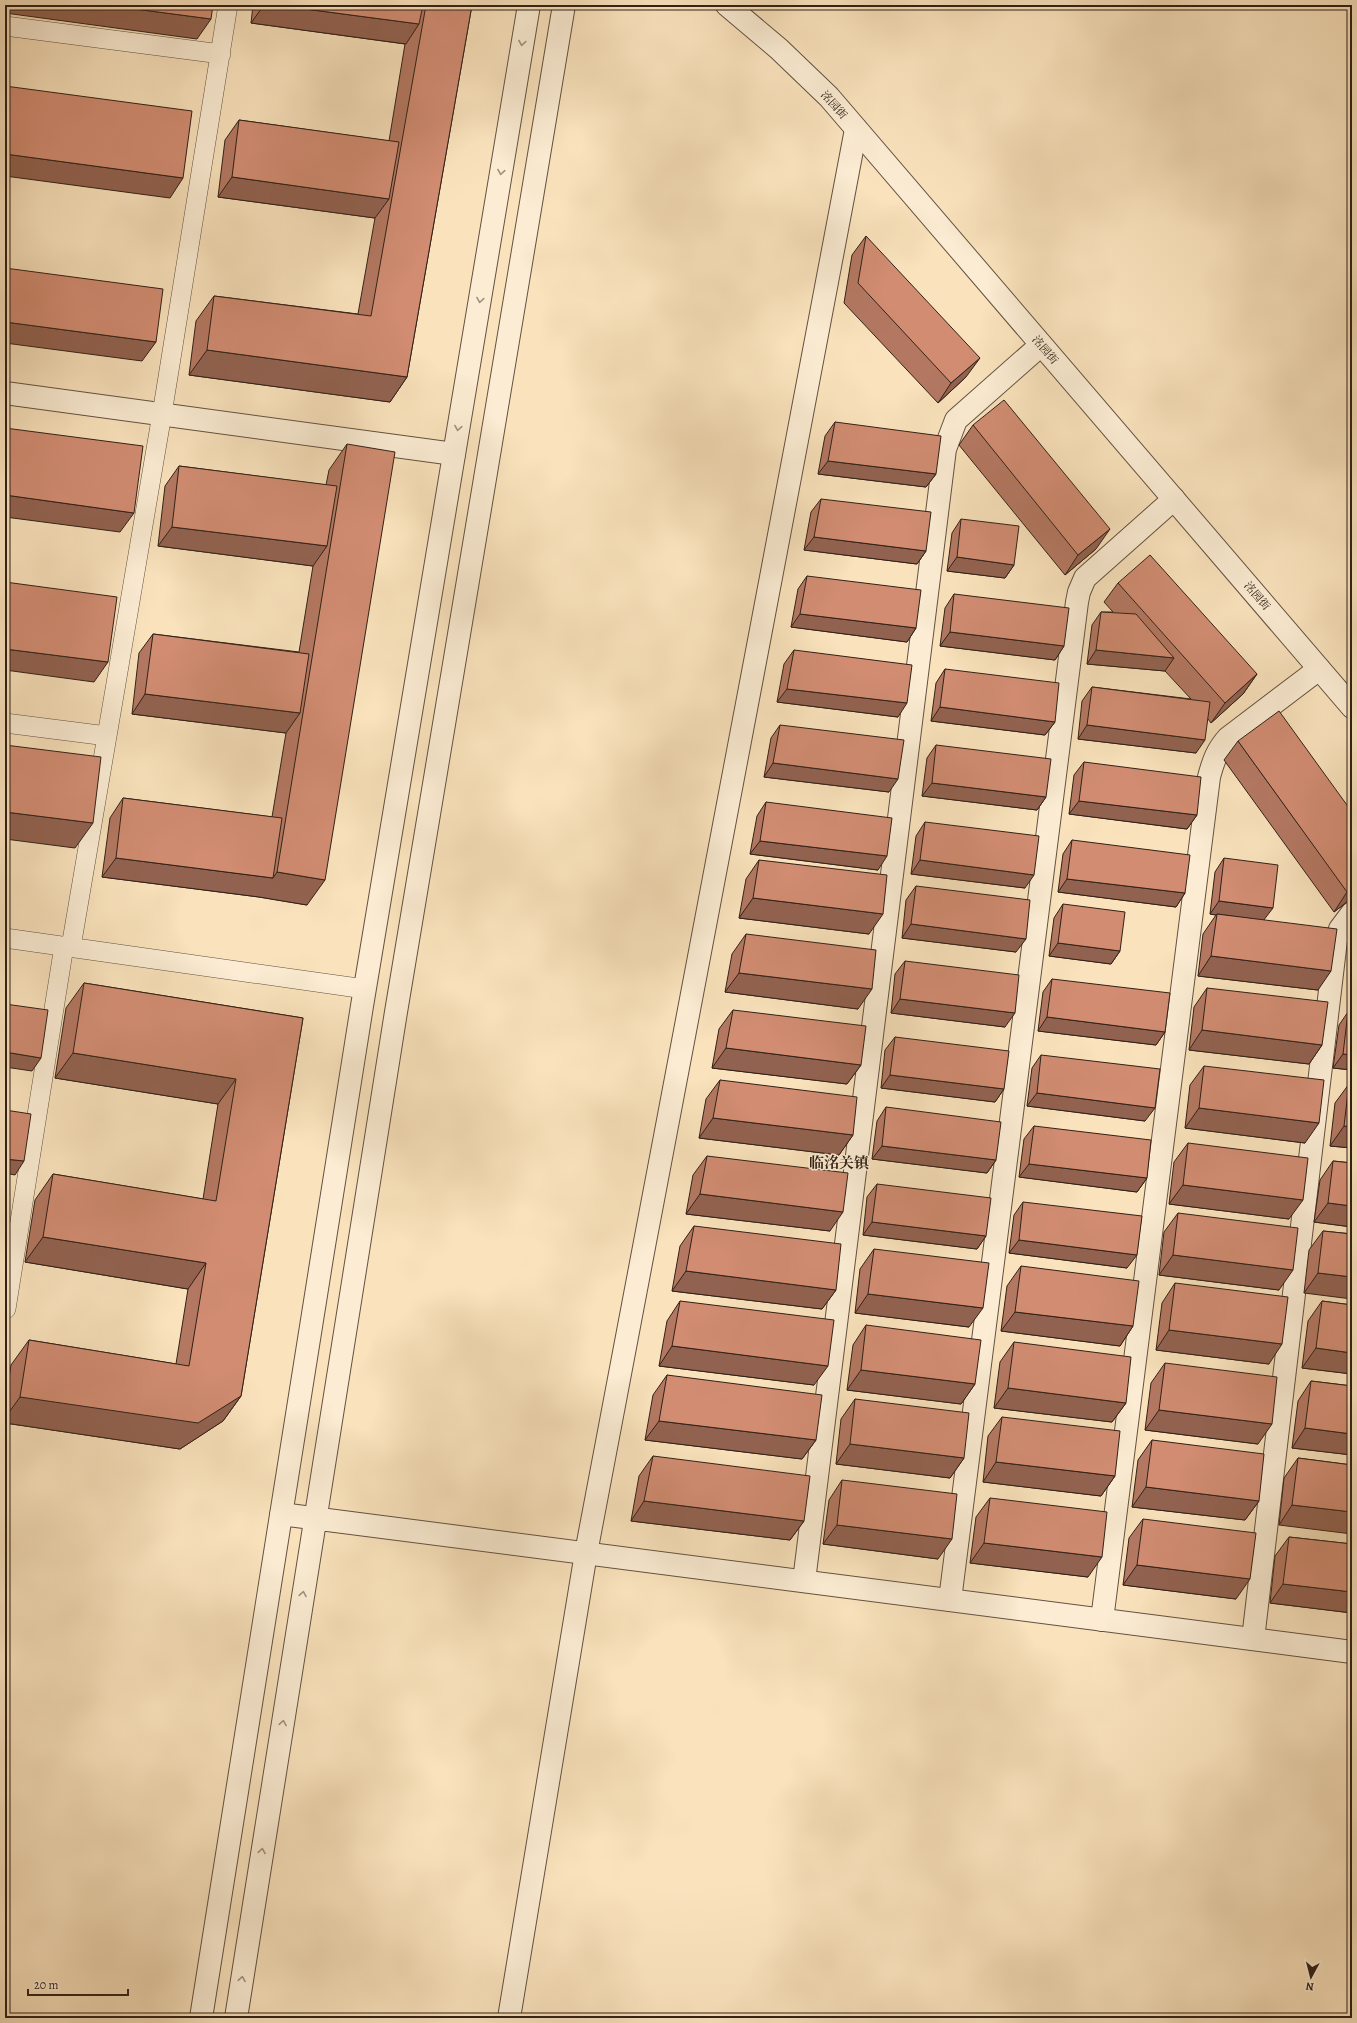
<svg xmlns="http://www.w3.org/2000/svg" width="1357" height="2023" viewBox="0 0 1357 2023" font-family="Alegreya,'Noto Serif SC',serif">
  <rect width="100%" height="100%" fill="#f9e2bc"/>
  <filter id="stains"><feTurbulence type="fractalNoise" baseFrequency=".005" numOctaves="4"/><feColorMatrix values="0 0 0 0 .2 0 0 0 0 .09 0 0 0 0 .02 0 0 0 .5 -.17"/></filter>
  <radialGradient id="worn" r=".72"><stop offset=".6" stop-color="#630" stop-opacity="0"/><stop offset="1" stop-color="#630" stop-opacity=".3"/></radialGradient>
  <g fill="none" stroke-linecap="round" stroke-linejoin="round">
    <!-- service casing -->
    <g stroke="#635140" stroke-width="20">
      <path id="service" d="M5,26L221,54
        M5,723L107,736
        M5,938L365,989
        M71,947L162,414L228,5
        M6,1309L64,946"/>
    </g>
    <!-- minor casing -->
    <g stroke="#635140" stroke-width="24">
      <path id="minor" d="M5,393L454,454
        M804,1581L945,449L956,420L1041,345
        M950,1600L1077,602L1079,592L1085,578L1174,499
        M1102,1620L1209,777C1213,762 1217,750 1228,738L1319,669
        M1253,1639L1336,940L1340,929L1352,913
        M509,2018L586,1553L856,129"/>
    </g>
    <!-- tertiary casing -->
    <g stroke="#635140" stroke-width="24">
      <path id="tertiary" d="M727,5L779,49L829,97L1352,707
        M281,1514L1352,1652
        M201,2018L362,1006L529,5
        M236,2018L396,1012L564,5"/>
    </g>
    <!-- service -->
    <use href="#service" stroke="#fbecd3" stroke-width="19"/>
    <!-- minor -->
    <use href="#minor" stroke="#fbecd3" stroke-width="22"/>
    <!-- tertiary -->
    <use href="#tertiary" stroke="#fbecd3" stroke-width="22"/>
  </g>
  <!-- wall -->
  <path fill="#b47862" stroke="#312117" d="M253,5H472L407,377L390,402L189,375L196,321L214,296L358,314L375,218L218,197L225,140L239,120L389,141L405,44L251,23Z
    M866,236L966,377L938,403L844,303L852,255Z
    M835,422L936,474L926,487L818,474L825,436Z
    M973,425L1096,549L1065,575L959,445Z
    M347,444L307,905L259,897L102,877L110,818L123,798L272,817L286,733L132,714L139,653L153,634L299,652L313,566L158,546L165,486L179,466L326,485L329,470Z
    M821,499L926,551L917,564L804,550L811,512Z
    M961,519L1014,565L1005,578L947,571L952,533Z
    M807,576L916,628L907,642L791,627L798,589Z
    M1118,583L1257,674L1243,694L1211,723L1208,719L1196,753L1078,739L1082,701L1092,687L1191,699L1165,671L1087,664L1092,625L1101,612H1113L1104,602Z
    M954,594L1064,646L1055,660L940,646L945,608Z
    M794,650L898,717L777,702L784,664Z
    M945,669L1055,722L1045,735L931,721L936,683Z
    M780,725L889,792L764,777L771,738Z
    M1238,741L1352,898L1334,912L1224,760Z
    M936,745L1046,797L1037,810L922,796L927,758Z
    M1084,762L1197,815L1187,829L1069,814L1074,775Z
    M766,802L878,870L750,854L757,816Z
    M925,822L1025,888L911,874L916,836Z
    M1072,840L1185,893L1176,907L1058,892L1063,854Z
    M1224,858L1264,920L1318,990L1198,976L1203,934L1216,915L1210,914L1215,872Z
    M759,860L869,934L739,918L746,879Z
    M916,886L1016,952L902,938L906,900Z
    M1063,904L1120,951L1111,964L1049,956L1054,918Z
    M746,934L858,1009L725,992L732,954Z
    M905,961L1005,1027L891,1013L895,974Z
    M1052,979L1165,1032L1156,1045L1038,1031L1043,992Z
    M84,983L303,1018L241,1396L223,1421L180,1449L5,1423V1404L11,1365L29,1340L176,1364L188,1289L25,1262L35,1200L53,1174L203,1199L218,1104L55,1078L66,1008Z
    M1207,988L1322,1045L1309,1064L1189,1050L1194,1007Z
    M733,1010L861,1065L847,1084L712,1068L719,1029Z
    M1348,1012H1352V1070L1333,1068L1339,1025Z
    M895,1037L1004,1089L995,1102L881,1088L885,1050Z
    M1041,1055L1145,1121L1027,1106L1032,1068Z
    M1204,1066L1305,1143L1185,1128L1190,1085Z
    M720,1080L853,1135L839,1155L699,1138L706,1099Z
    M1349,1084H1352V1148L1330,1146L1335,1103Z
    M886,1107L996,1160L987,1173L872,1159L877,1121Z
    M1034,1126L1147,1178L1137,1192L1019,1177L1024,1139Z
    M1188,1143L1289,1219L1169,1204L1174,1162Z
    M707,1156L830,1231L686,1214L693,1175Z
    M1333,1161L1352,1163V1227L1314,1222L1320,1180Z
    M877,1184L986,1236L977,1249L863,1235L867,1197Z
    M1023,1202L1127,1268L1009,1253L1014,1215Z
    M1178,1213L1279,1290L1159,1275L1164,1232Z
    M694,1226L836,1290L822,1309L672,1291L680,1246Z
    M1323,1231L1352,1234L1304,1293L1309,1250Z
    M874,1249L969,1327L855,1313L860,1269Z
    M1021,1266L1133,1326L1120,1346L1001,1331L1007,1286Z
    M1175,1283L1269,1364L1156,1350L1162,1303Z
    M680,1301L814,1385L659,1366L667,1321Z
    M1322,1301L1352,1305V1374L1302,1368L1308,1321Z
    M866,1325L975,1384L961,1404L847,1390L853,1345Z
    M1014,1342L1126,1403L1112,1422L994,1408L1000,1362Z
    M1165,1363L1258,1444L1145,1430L1151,1383Z
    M667,1375L816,1440L802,1459L645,1440L653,1395Z
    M1311,1381L1352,1386V1455L1292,1448L1298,1401Z
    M855,1399L964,1458L950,1478L836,1464L841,1419Z
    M1002,1417L1115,1476L1101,1496L983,1482L988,1436Z
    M1152,1440L1259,1501L1245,1520L1132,1507L1138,1460Z
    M653,1456L804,1521L790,1540L631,1521L639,1476Z
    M1298,1458L1352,1465L1279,1525L1284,1478Z
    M842,1480L938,1559L823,1544L829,1500Z
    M990,1498L1088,1577L970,1563L976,1517Z
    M1143,1519L1236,1599L1123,1585L1129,1538Z
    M1289,1537L1352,1544V1613L1270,1603L1275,1556Z"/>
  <!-- shaded-wall -->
  <path fill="#926250" stroke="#312117" d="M5,5H105L211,19L197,39L5,13Z
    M264,5H275L419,24L406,44L251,23Z
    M5,154L183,178L170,198L5,176Z
    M232,177L389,199L375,218L218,197Z
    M5,322L156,342L142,361L5,343Z
    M207,350L407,377L390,402L189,375Z
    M980,358L966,377L938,403L951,383Z
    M828,461L936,474L926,487L818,474Z
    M5,495L134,513L120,532L5,517Z
    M172,527L327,546L313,566L158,546Z
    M1110,529L1096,549L1065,575L1078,555Z
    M814,537L926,551L917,564L804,550Z
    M957,557L1014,565L1005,578L947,571Z
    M800,614L916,628L907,642L791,627Z
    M950,632L1064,646L1055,660L940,646Z
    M5,649L108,662L94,682L5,670Z
    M1096,650L1174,658L1165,671L1087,664Z
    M1257,674L1243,694L1211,723L1225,703Z
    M787,689L907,703L898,717L777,702Z
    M145,694L300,713L286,733L132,714Z
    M940,707L1055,722L1045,735L931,721Z
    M1087,725L1205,740L1196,753L1078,739Z
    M773,763L898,779L889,792L764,777Z
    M932,783L1046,797L1037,810L922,796Z
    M1079,801L1197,815L1187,829L1069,814Z
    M5,812L93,823L75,848L5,839Z
    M760,841L887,856L878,870L750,854Z
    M116,858L273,878L277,872L325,880L307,905L259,897L102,877Z
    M920,860L1034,875L1025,888L911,874Z
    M1067,879L1185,893L1176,907L1058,892Z
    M1352,889V898L1334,912L1347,892Z
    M753,898L883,914L869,934L739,918Z
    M1219,901L1273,908L1263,921L1217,914L1216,915L1210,914Z
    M911,924L1026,939L1016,952L902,938Z
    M1058,943L1120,951L1111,964L1049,956Z
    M1211,956L1331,971L1318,990L1198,976Z
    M739,973L872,989L858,1009L725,992Z
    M900,999L1015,1013L1005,1027L891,1013Z
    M1047,1017L1165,1032L1156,1045L1038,1031Z
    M1202,1030L1322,1045L1309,1064L1189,1050Z
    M726,1048L861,1065L847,1084L712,1068Z
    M5,1052L41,1058L32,1071L5,1067Z
    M73,1053L236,1079L218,1104L55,1078Z
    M1343,1054L1352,1055V1070L1333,1068Z
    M890,1075L1004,1089L995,1102L881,1088Z
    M1037,1093L1155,1108L1145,1121L1027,1106Z
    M1199,1108L1319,1123L1305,1143L1185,1128Z
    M713,1118L853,1135L839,1155L699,1138Z
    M1344,1126L1352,1127V1148L1330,1146Z
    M882,1146L996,1160L987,1173L872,1159Z
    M5,1159L24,1161L15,1175L5,1173Z
    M1029,1164L1147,1178L1137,1192L1019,1177Z
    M1183,1185L1303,1200L1289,1219L1169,1204Z
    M700,1194L843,1212L830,1231L686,1214Z
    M1328,1203L1352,1206V1227L1314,1222Z
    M872,1222L986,1236L977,1249L863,1235Z
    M43,1237L206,1263L188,1289L25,1262Z
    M1019,1240L1137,1255L1127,1268L1009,1253Z
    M1173,1255L1293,1270L1279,1290L1159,1275Z
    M686,1271L836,1290L822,1309L672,1291Z
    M1318,1273L1352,1277V1299L1304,1293Z
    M868,1294L983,1308L969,1327L855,1313Z
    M1015,1312L1133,1326L1120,1346L1001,1331Z
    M1169,1330L1282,1344L1269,1364L1156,1350Z
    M672,1346L828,1366L814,1385L659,1366Z
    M1316,1348L1352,1353V1374L1302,1368Z
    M861,1370L975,1384L961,1404L847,1390Z
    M1008,1388L1126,1403L1112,1422L994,1408Z
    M241,1396L223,1421L180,1449L5,1423V1418L20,1397Z
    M1159,1410L1272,1424L1258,1444L1145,1430Z
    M659,1421L816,1440L802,1459L645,1440Z
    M1305,1428L1352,1434V1455L1292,1448Z
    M850,1444L964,1458L950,1478L836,1464Z
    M996,1462L1115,1476L1101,1496L983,1482Z
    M1146,1487L1259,1501L1245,1520L1132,1507Z
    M644,1501L804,1521L790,1540L631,1521Z
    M1292,1505L1352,1512V1534L1279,1525Z
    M837,1525L952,1539L938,1559L823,1544Z
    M984,1543L1102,1557L1088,1577L970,1563Z
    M1137,1565L1250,1579L1236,1599L1123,1585Z
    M1283,1584L1352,1592V1613L1270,1603Z"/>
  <!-- building -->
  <path fill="#d18c72" stroke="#312117" d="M105,5H213L211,19Z
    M275,5H423L419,24Z
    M426,5H472L407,377L207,350L214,296L371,316Z
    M5,86L192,111L183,178L5,154Z
    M239,120L399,142L389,199L232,177Z
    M866,236L980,358L951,383L858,283Z
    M5,268L163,289L156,342L5,322Z
    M1004,400L1110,529L1078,555L973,425Z
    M835,422L941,436L936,474L828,461Z
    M5,428L143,446L134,513L5,495Z
    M347,444L395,452L325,880L277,872Z
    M179,466L337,486L327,546L172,527Z
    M821,499L931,512L926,551L814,537Z
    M961,519L1019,526L1014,565L957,557Z
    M1150,555L1257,674L1225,703L1118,583Z
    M807,576L921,590L916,628L800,614Z
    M5,582L117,597L108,662L5,649Z
    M954,594L1069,608L1064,646L950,632Z
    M1101,612L1136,614L1174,658L1096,650Z
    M153,634L309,654L300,713L145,694Z
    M794,650L912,665L907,703L787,689Z
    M945,669L1059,683L1055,722L940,707Z
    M1092,687L1210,702L1205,740L1087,725Z
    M1279,711L1352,812V889L1347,892L1238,741Z
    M780,725L904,740L898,779L773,763Z
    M5,745L101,757L93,823L5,812Z
    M936,745L1051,759L1046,797L932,783Z
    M1084,762L1201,777L1197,815L1079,801Z
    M123,798L282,818L273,878L116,858Z
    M766,802L892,818L887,856L760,841Z
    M925,822L1039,836L1034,875L920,860Z
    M1072,840L1190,855L1185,893L1067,879Z
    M1224,858L1278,865L1273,908L1219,901Z
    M759,860L887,875L883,914L753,898Z
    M916,886L1030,900L1026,939L911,924Z
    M1063,904L1125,912L1120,951L1058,943Z
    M1217,914L1337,929L1331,971L1211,956Z
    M746,934L876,950L872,989L739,973Z
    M905,961L1019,975L1015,1013L900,999Z
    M1052,979L1170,993L1165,1032L1047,1017Z
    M84,983L303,1018L241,1396L198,1423L20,1397L29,1340L189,1366L206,1263L43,1237L53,1174L216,1201L236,1079L73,1053Z
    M1207,988L1328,1002L1322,1045L1202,1030Z
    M5,1004L48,1010L41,1058L5,1052Z
    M733,1010L866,1026L861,1065L726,1048Z
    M1348,1012H1352V1055L1343,1054Z
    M895,1037L1009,1051L1004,1089L890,1075Z
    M1041,1055L1160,1069L1155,1108L1037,1093Z
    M1204,1066L1324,1080L1319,1123L1199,1108Z
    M720,1080L857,1097L853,1135L713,1118Z
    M1349,1084H1352V1127L1344,1126Z
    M886,1107L1001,1122L996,1160L882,1146Z
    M5,1110L31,1114L24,1161L5,1159Z
    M1034,1126L1151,1140L1147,1178L1029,1164Z
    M1188,1143L1308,1158L1303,1200L1183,1185Z
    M707,1156L848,1173L843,1212L700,1194Z
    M1333,1161L1352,1163V1206L1328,1203Z
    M877,1184L991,1198L986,1236L872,1222Z
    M1023,1202L1142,1216L1137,1255L1019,1240Z
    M1178,1213L1298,1228L1293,1270L1173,1255Z
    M694,1226L841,1244L836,1290L686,1271Z
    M1323,1231L1352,1234V1277L1318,1273Z
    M874,1249L989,1263L983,1308L868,1294Z
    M1021,1266L1139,1281L1133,1326L1015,1312Z
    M1175,1283L1288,1297L1282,1344L1169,1330Z
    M680,1301L834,1320L828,1366L672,1346Z
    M1322,1301L1352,1305V1353L1316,1348Z
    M866,1325L981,1340L975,1384L861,1370Z
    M1014,1342L1131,1357L1126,1403L1008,1388Z
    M1165,1363L1277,1377L1272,1424L1159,1410Z
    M667,1375L822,1395L816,1440L659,1421Z
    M1311,1381L1352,1386V1434L1305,1428Z
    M855,1399L969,1413L964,1458L850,1444Z
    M1002,1417L1120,1431L1115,1476L996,1462Z
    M1152,1440L1264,1454L1259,1501L1146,1487Z
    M653,1456L810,1476L804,1521L644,1501Z
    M1298,1458L1352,1465V1512L1292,1505Z
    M842,1480L957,1494L952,1539L837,1525Z
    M990,1498L1107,1512L1102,1557L984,1543Z
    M1143,1519L1256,1533L1250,1579L1137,1565Z
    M1289,1537L1352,1544V1592L1283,1584Z"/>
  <!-- one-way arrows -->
  <defs><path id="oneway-chevron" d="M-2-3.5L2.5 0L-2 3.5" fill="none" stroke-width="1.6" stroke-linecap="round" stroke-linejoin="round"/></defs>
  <g stroke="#a0917e">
    <use href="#oneway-chevron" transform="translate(522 43) rotate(99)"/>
    <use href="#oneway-chevron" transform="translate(501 172) rotate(99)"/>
    <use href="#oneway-chevron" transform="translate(480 300) rotate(99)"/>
    <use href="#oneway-chevron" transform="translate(458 428) rotate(99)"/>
    <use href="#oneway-chevron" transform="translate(303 1594) rotate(-81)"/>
    <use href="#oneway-chevron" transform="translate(283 1723) rotate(-81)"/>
    <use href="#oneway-chevron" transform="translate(262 1851) rotate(-81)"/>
    <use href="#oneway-chevron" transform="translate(242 1979) rotate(-81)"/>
  </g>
  <g text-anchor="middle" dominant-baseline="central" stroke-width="3" stroke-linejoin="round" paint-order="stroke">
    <!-- street labels -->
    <g font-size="11" fill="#312117" stroke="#fbecd3">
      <text transform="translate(834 105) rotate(48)">洺园街</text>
      <text transform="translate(1045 350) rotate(49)">洺园街</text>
      <text transform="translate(1257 596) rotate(49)">洺园街</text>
    </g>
    <!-- district labels -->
    <g font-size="15" font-weight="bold" fill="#312117" stroke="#fbecd3">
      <text x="839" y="1163">临洺关镇</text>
    </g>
  </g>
  <!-- margin -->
  <rect width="1357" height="2023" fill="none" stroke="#f9e2bc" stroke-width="20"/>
  <rect x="6" y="6" width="1345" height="2011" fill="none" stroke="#312117" stroke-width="2"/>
  <rect x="10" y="10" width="1337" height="2003" fill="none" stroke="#312117"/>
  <!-- north arrow -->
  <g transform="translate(1311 1977) rotate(187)" stroke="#fbecd3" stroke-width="3" paint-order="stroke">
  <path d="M0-3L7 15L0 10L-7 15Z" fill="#312117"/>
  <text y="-6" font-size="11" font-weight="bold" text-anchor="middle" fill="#312117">N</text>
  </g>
  <!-- scale -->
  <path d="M28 1989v6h100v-6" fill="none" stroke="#312117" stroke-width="2"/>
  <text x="34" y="1989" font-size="12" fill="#312117" stroke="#fbecd3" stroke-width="3" paint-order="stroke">20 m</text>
  <rect width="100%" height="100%" filter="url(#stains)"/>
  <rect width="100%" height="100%" fill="url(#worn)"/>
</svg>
